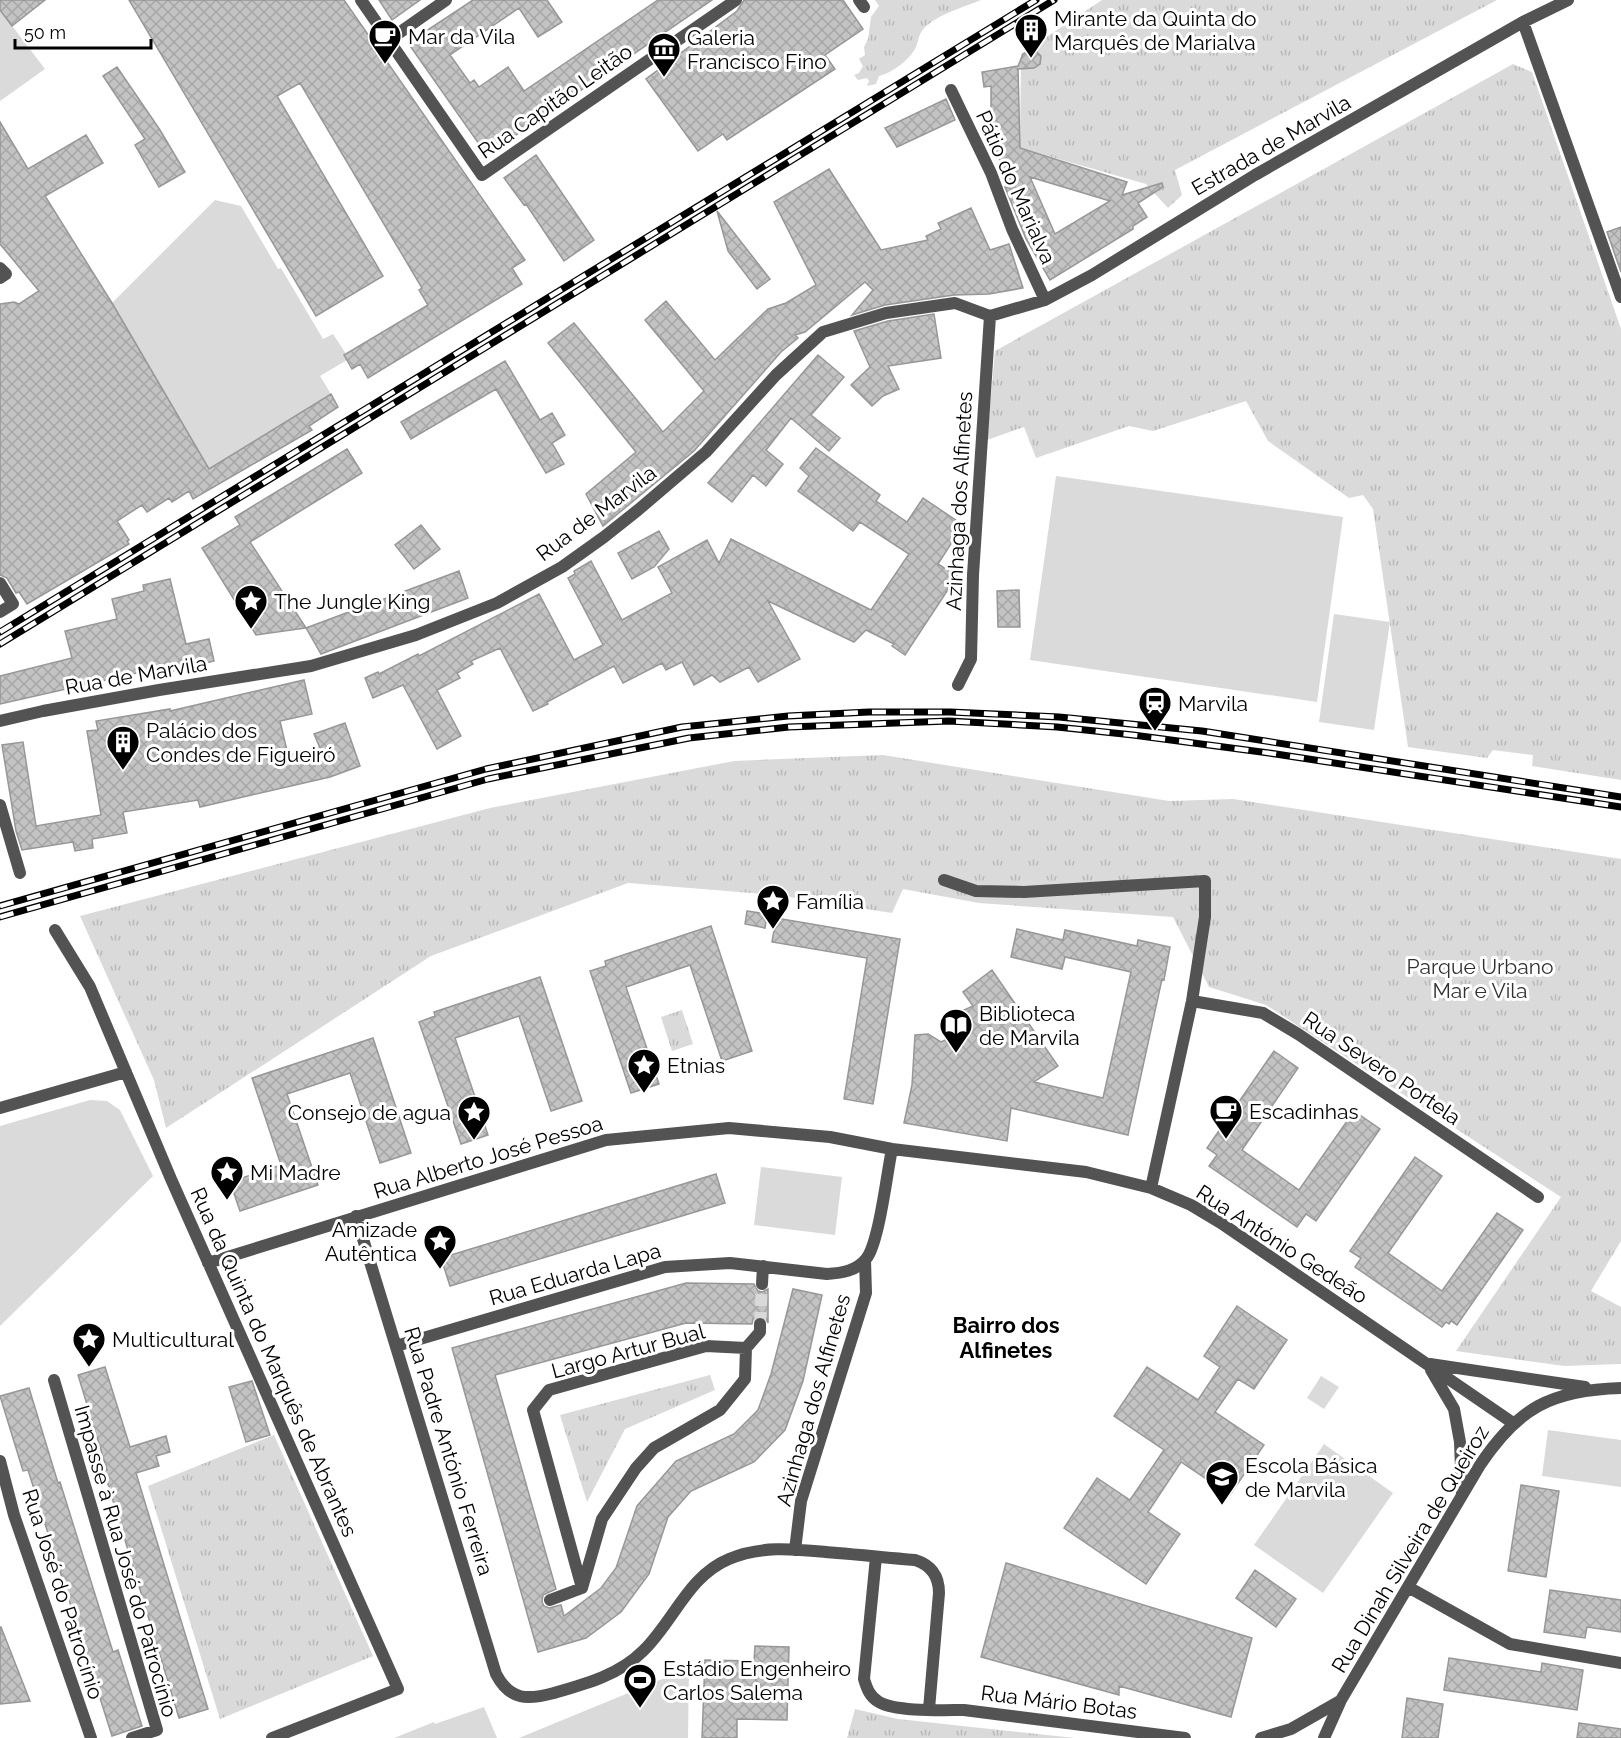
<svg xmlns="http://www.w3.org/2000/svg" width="1621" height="1738" viewBox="0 0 1621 1738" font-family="Raleway,sans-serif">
  <defs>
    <pattern id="grass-tufts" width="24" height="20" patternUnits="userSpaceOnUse" patternTransform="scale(1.5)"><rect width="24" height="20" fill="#dadada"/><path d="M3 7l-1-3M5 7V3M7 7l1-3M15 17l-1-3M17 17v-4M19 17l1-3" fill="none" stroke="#b9b9b9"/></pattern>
    <pattern id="building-cross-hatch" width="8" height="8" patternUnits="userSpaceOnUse" patternTransform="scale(1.5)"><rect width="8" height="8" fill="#c3c3c3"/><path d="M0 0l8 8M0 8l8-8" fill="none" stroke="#a6a6a6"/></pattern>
  </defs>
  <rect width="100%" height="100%" fill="#fff"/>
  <!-- grass -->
  <path fill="url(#grass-tufts)" d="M875,0H981C964,7 939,14 925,27C920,32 919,37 917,44C913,58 892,73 879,76L876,84L867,86L869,81L867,78L858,80L854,75L859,73L863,66L859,59L865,55L864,47L868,39L871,17L879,6Z
    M1102,0H1497L1175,170L1182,195L1168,208L1146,184L1020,148L1021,54Z
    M1513,64L1532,72L1621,329V780L1532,766L1533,755L1493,750L1487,758L1408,747L1373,509L1363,495L1349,498L1268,441L1246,401L1153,431L1129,426L1036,458L1024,427L987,440L995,351Z
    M883,755L1169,801L1233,799L1621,859V1241L1591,1291L1621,1307V1364L1564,1366L1456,1351L1561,1197L1266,1005L1209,987L1173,917L979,903L903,889L892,913L776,895L628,883L431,956L166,1128L154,1080L80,916L490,808L734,761Z
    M682,1010L693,1044L672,1051L661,1017Z
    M710,1375L715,1390L625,1429L587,1502L560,1415Z
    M274,1435L373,1656L220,1719L148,1486Z
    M855,1709L898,1719L1075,1738H847Z"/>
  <!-- garden -->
  <path fill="#dadada" d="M0,10L45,69L0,101Z
    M215,200L241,206L278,269L281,268L323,339L333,334L346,354L347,360L320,376L331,394L209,469L112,303Z
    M1056,476L1343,517L1317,702L1030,660Z
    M1334,614L1390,622L1374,730L1319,722Z
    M90,1100L107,1101L120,1110L153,1176L0,1326V1126Z
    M761,1167L842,1177L835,1235L754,1225Z
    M1321,1376L1339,1387L1324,1409L1307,1398Z
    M1548,1430L1621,1440V1487L1542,1476Z
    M1324,1444L1393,1493L1323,1593L1254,1545Z
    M689,1668L688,1738H519Z
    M484,1707L497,1738H394L434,1722L435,1724Z"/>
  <!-- building -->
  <path fill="url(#building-cross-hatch)" stroke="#979797" stroke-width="1.5" fill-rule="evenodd" d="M0,0H45L12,26L0,10Z
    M129,0H344L525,260L512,268L522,284L368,378L360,364L352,369L344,355L428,305L419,290L422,288L300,83L277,96L383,276L316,316Z
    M379,0H420L392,20Z
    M473,0H547L562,22L538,37L519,8L450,55L470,83L474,80L479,87L508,67L524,91L658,0H712L513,137L512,136L486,154L408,43Z
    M744,0H843L863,29L825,55L835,69L727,140L723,134L698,151L646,79L737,11Z
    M1033,49L1041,56L1040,64L1034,68L1018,69L1020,148L1127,182L1122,195L1162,183L1163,187L1138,203L1147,217L1133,226V229L1050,280L1026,239L1005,187L1010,188L997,152H992L988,121L991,120V86L984,87L982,72L1018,66L1023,54ZM1030,177L1110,201L1055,234Z
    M117,67L160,130L185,172L159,187L135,145L145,139L103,76Z
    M946,99L955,120L897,147L885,128Z
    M0,122L28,169L86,135L103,163L45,196L112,303L209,469L331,394L338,407L309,426L312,430L193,499L189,491L172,502L169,498L147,512L142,505L117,521L129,540L127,541L129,544L27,604L19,592L16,593L7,578L0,575V304L14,302L19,304L39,291L0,244Z
    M536,155L594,240L564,261L526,204L524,205L504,178Z
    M829,169L881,250L928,240L926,236L941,229L938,223L971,208L990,250L1009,244L1023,288L989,294L954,295L885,305L852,315L873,290L865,282L805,332L795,335L798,338L781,352L694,451L603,526L586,494L636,452L548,343L574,323L663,432L704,391L645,320L666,301L715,360L768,309L786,303L816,285L774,202Z
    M717,211L770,279L757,289L728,251Z
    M1621,227V272L1607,232Z
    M934,314L941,358L888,366L899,389L883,396L872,406L851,385L870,367L854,331L888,321Z
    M818,355L844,377L811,415L840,438L829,451L791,418L766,450L783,464L766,486L753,475L732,502L708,483Z
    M505,361L540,420L552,413L565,435L552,443L564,464L546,473L496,389L411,439L401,422Z
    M816,448L880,495L876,501L907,522L923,498L963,525L938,564L957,576L905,655L892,646L894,644L866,630L854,642L768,601L800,659L758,682L749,667L720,682L712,675L694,685L682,662L666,670L662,663L623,683L614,666L547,702L548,704L533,711L500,648L471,661L473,664L457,673L460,678L437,690L461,736L437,749L403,685L373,698L365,678L378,672L379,674L418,654L419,656L539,594L574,660L603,645L568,578L575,574L574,571L591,561L622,620L672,593L658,567L707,540L719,563L731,539L871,610L909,554L860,522L853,531L798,491L809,476L800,468Z
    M347,449L362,473L250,542L306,628L256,635L202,548L240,525L235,517Z
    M421,525L440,549L414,569L395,545Z
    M659,531L669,549L654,567L632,579L618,553Z
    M459,571L468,598L321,654L306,628Z
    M170,579L186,644L209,639L214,661L161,674L159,668L0,704V676L72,658L65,631L117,619L112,599L144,591L143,585Z
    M1019,590L1020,627H998L997,591Z
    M304,680L312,714L280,721L288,755L320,748L314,734L345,723L360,766L330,777L200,807L198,800L123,812L127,833L92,839L93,848L75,851L73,842L22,850L16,831L2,745L23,742L36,826L101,815L87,731L98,730L96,721L170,709V711Z
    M747,911L767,914L765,928L745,924Z
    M776,918L900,939L873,1104L844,1099L867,958L772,942Z
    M711,926L752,1051L722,1061L690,965L626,987L659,1084L631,1093L590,971L606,966L605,961Z
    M1017,929L1063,940L1065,930L1137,946L1138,940L1170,947L1164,980L1162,979L1128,1135L1011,1108L1007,1141L904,1123L912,1085L915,1035L928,1034L941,1042L962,1032L953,1015L973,1006L963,992L992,970L1058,1066L1034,1082L1103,1098L1131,972L1065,957L1062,969L1011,957Z
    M540,977L582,1101L551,1111L519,1016L455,1038L488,1135L461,1144L419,1022L435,1016L434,1012Z
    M373,1038L411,1153L380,1163L350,1073L287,1094L318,1185L240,1211L230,1182L281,1165L252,1078Z
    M1274,1051L1298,1068L1242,1150L1299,1190L1354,1111L1380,1129L1316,1221L1306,1214L1297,1227L1209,1166L1217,1155L1207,1148Z
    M1415,1157L1442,1176L1388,1253L1442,1291L1497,1213L1523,1230L1457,1325L1451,1321L1449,1324L1446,1322L1442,1327L1355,1267L1361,1258L1350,1251Z
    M716,1174L725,1203L450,1286L441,1258Z
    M686,1283L754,1284L758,1291L762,1292L768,1289V1323L765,1317L759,1316L753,1319L752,1324L686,1323L495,1375L556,1589L543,1595L542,1602L544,1606L549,1608L561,1605L564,1616L601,1588L616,1568L637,1506L676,1461L734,1434L758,1410L771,1374L793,1289L822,1295L803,1381L785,1430L754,1462L691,1491L668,1517L649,1574L621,1612L586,1638L538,1652L452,1348Z
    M1237,1306L1287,1340L1254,1389L1238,1379L1215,1412L1264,1445L1230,1495L1181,1462L1148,1512L1180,1534L1146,1584L1064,1528L1097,1478L1130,1500L1164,1450L1114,1416L1147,1367L1198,1400L1220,1367L1204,1356Z
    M105,1367L130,1447L166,1436L170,1452L156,1456L159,1466L136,1473L208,1709L179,1718L104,1471L107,1470L78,1375Z
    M252,1381L270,1435L246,1442L229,1387Z
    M29,1388L58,1483L60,1482L113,1652L118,1650L142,1726L112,1736L28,1470L23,1471L0,1396Z
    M1521,1485L1559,1491L1546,1577L1508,1571Z
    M1006,1563L1252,1638L1231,1717L1119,1686V1695L981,1657Z
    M1255,1570L1296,1599L1276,1627L1236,1598Z
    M1550,1590L1621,1600V1632L1587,1627L1585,1638L1544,1632Z
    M0,1627H1L30,1701L0,1704Z
    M755,1646L789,1647L787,1720L737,1719V1738H702L705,1660L754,1661Z
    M1449,1658L1541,1672L1542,1663L1583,1670L1577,1710L1444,1690Z
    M1407,1698L1443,1704L1438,1738H1402Z
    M1579,1723L1621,1729V1738H1577Z"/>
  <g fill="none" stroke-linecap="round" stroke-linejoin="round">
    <!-- minor-tunnel -->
    <path stroke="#d9d9d9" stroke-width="12" stroke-dasharray="12 6" stroke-linecap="butt" d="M760,1324L762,1284"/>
    <!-- minor -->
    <path stroke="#535353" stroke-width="12" d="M361,0L482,175L736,0
      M859,0L864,7
      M1523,22L1621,297
      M389,40L446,0
      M951,90L991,173L1012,229L1045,300
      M0,268L6,274L0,278
      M990,316L1045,300L1092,275L1255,175L1523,22L1568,0
      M0,583L13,604L0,612
      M958,685L971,659L973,575L990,316
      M0,721L43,711L159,690L311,666L416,635L497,603L562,567L604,537L638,510L706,452L776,375L823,332L886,313L955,303L990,316
      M0,805L20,873
      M944,880L976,891L1024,892L1205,881V917L1192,1001L1151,1188
      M55,930L90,987L171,1179L398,1689L272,1738
      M1192,1001L1263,1013L1298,1034L1538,1197
      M0,1108L126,1072
      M356,1216L496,1674C510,1701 528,1700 554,1693C586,1684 619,1675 643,1651C674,1621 688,1576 729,1559C764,1544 801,1550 837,1553C863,1555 889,1558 915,1560C931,1565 939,1576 939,1593L929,1709
      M208,1263L606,1140L729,1128L830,1137L892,1149L1086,1172L1151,1188L1191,1205L1221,1223L1513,1423
      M762,1284L763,1266
      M396,1346L665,1267L730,1263L827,1274C842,1273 856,1271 866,1259C879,1244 887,1172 892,1149
      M706,1346L746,1348L745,1379L720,1410L654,1448L636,1468L602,1519L582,1588L533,1410L549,1390Z
      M746,1348L760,1332V1324
      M1430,1364L1585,1387
      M1431,1370L1454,1409L1460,1442L1462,1495
      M54,1380L157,1730L132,1738
      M0,1461L14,1515L91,1738
      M795,1550L801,1501L866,1293L865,1260
      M876,1557L864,1679C867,1689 870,1697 879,1702C896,1712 944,1710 964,1710L1185,1738
      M1408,1587L1510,1644L1621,1663
      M550,1600L582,1588
      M1261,1738L1291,1729L1340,1701
      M1324,1738L1341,1700L1480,1465C1518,1408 1551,1390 1621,1388"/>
    <!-- rail casing -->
    <g stroke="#000" stroke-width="7">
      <path id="rail" d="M0,632L1036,0
        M0,644L1054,0
        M0,906L486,769L682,727L788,716L869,712H950L1059,717L1202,731L1621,797
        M0,917L488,779L689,738L789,727L949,721L1057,727L1133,735L1269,753L1621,807"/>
    </g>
    <!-- rail -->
    <use href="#rail" stroke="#fff" stroke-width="4.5" stroke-dasharray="14" stroke-linecap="butt"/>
  </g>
  <!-- icons -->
  <defs>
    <g id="building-pin" transform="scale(1.725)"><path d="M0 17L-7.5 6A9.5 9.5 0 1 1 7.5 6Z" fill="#000" stroke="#fff"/><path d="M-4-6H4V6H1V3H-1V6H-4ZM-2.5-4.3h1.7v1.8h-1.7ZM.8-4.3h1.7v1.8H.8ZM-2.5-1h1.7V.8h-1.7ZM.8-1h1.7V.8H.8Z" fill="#fff"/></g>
    <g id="cafe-pin" transform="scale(1.725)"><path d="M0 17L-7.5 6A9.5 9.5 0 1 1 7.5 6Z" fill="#000" stroke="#fff"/><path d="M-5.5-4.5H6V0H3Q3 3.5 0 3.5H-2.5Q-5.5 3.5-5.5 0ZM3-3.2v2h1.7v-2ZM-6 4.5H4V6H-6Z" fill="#fff"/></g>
    <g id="museum-pin" transform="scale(1.725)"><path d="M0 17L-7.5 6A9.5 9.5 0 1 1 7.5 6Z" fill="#000" stroke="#fff"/><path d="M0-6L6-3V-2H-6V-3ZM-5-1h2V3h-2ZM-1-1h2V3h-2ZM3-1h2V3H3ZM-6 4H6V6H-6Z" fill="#fff"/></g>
    <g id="sight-pin" transform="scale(1.725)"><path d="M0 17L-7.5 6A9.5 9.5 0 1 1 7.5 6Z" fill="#000" stroke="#fff"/><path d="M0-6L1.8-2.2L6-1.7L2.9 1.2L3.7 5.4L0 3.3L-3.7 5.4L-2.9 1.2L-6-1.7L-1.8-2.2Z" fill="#fff"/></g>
    <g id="station-pin" transform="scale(1.725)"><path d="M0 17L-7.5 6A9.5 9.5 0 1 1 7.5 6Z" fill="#000" stroke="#fff"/><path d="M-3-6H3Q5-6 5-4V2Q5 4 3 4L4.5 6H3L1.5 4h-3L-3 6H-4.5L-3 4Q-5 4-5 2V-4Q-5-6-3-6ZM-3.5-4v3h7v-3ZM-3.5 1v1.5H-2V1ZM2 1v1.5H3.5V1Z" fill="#fff"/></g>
    <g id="library-pin" transform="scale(1.725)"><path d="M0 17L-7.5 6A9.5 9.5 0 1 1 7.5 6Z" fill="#000" stroke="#fff"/><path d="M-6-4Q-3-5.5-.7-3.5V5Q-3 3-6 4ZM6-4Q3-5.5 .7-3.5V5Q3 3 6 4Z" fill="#fff"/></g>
    <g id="school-pin" transform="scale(1.725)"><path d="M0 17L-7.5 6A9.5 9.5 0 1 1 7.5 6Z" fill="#000" stroke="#fff"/><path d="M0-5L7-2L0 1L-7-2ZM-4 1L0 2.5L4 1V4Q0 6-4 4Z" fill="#fff"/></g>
    <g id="stadium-pin" transform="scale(1.725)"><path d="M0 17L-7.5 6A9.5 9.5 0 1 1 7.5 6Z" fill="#000" stroke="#fff"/><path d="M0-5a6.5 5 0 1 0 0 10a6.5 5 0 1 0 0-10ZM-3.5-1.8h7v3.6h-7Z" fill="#fff"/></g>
  </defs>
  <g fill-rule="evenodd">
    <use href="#building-pin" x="1031" y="30"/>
    <use href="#cafe-pin" x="385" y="36"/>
    <use href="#museum-pin" x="664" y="49"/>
    <use href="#sight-pin" x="251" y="601"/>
    <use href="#station-pin" x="1155" y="703"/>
    <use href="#building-pin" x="123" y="742"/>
    <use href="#sight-pin" x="773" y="901"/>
    <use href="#library-pin" x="956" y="1025"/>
    <use href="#sight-pin" x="644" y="1065"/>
    <use href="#cafe-pin" x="1226" y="1111"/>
    <use href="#sight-pin" x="474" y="1112"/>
    <use href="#sight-pin" x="227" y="1172"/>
    <use href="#sight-pin" x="440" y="1241"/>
    <use href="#sight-pin" x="89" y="1339"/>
    <use href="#school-pin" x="1222" y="1477"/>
    <use href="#stadium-pin" x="640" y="1680"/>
  </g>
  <g text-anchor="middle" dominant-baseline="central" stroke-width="6" stroke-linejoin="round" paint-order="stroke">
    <!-- poi labels -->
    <g font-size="21" fill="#000" stroke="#fff" text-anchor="start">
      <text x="1054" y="18">Mirante da Quinta do<tspan x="1054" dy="24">Marquês de Marialva</tspan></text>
      <text x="408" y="36">Mar da Vila</text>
      <text x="687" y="37">Galeria<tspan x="687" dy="24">Francisco Fino</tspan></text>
      <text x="274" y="601">The Jungle King</text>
      <text x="1178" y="703">Marvila</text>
      <text x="146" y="730">Palácio dos<tspan x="146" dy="24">Condes de Figueiró</tspan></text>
      <text x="796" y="901">Família</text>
      <text x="979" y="1013">Biblioteca<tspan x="979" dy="24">de Marvila</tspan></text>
      <text x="667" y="1065">Etnias</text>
      <text x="1249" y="1111">Escadinhas</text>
      <text x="451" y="1112" text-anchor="end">Consejo de agua</text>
      <text x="250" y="1172">Mi Madre</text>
      <text x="417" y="1229" text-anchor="end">Amizade<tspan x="417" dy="24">Autêntica</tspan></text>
      <text x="112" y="1339">Multicultural</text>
      <text x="1245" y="1465">Escola Básica<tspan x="1245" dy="24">de Marvila</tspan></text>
      <text x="663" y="1668">Estádio Engenheiro<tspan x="663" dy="24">Carlos Salema</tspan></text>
    </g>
    <!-- street labels -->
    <g font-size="21" fill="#000" stroke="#fff">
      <text transform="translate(555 101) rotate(-35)">Rua Capitão Leitão</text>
      <text transform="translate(1271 145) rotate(-30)">Estrada de Marvila</text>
      <text transform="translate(1016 187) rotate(66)">Pátio do Marialva</text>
      <text transform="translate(959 501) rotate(-87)">Azinhaga dos Alfinetes</text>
      <text transform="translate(596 513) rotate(-37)">Rua de Marvila</text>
      <text transform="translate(136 675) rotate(-10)">Rua de Marvila</text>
      <text transform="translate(1382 1068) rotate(34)">Rua Severo Portela</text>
      <text transform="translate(488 1157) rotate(-17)">Rua Alberto José Pessoa</text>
      <text transform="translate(1282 1244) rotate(33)">Rua António Gedeão</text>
      <text transform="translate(575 1274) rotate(-16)">Rua Eduarda Lapa</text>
      <text transform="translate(628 1351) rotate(-15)">Largo Artur Bual</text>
      <text transform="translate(274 1362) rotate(66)">Rua da Quinta do Marquês de Abrantes</text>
      <text transform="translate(813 1400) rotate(-74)">Azinhaga dos Alfinetes</text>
      <text transform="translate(449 1451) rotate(73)">Rua Padre António Ferreira</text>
      <text transform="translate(1410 1549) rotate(-59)">Rua Dinah Silveira de Queiroz</text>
      <text transform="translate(126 1561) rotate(74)">Impasse à Rua José do Patrocínio</text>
      <text transform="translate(63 1594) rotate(72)">Rua José do Patrocínio</text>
      <text transform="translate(1059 1702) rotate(7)">Rua Mário Botas</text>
    </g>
    <!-- park labels -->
    <g font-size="21" fill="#313131" stroke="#fff">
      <text x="1480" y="966">Parque Urbano<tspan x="1480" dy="24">Mar e Vila</tspan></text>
    </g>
    <!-- neighbourhood labels -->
    <g font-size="22" font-weight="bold" fill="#000" stroke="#fff">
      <text x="1006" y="1325">Bairro dos<tspan x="1006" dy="25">Alfinetes</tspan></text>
    </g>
  </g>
  <!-- scale -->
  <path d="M15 39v9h136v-9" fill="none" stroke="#000000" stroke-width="3"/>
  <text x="24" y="39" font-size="18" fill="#000000" stroke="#ffffff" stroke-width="4.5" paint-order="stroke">50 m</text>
</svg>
